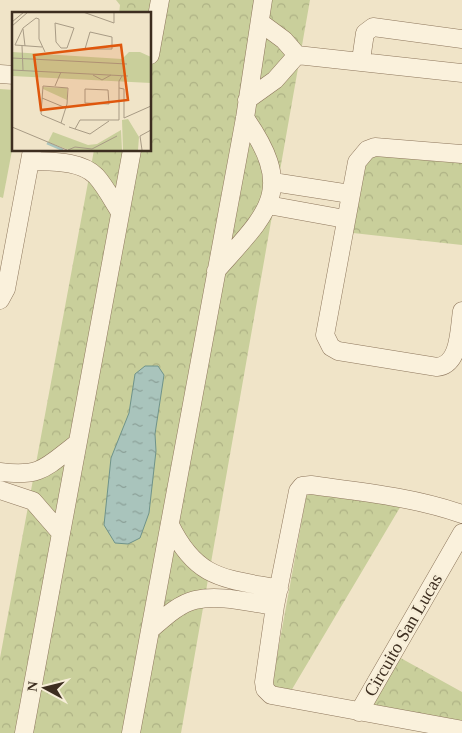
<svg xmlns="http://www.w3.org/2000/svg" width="462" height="733" viewBox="0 0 462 733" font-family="Georgia,serif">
  <defs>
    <pattern id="forest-crowns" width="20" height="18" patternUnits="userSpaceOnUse" patternTransform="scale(1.25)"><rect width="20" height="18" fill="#c9cf9b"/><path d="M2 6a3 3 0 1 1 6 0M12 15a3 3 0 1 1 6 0" fill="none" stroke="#aeb285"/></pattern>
    <pattern id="water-ripples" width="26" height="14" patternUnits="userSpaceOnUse" patternTransform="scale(1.25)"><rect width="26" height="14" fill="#a9c4bc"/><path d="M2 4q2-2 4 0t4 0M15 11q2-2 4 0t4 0" fill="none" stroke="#8ba098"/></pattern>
  </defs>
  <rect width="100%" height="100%" fill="#f0e4c8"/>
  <!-- forest -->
  <path fill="url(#forest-crowns)" d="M116,0H310L181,733H0V658L94,150H150V14H119L120,5Z
    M374,152L462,163V245L353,233L361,165Z
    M307,492L402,504L291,691L271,689Z
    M397,656L462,692V721L373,706Z"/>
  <!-- pitch -->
  <path fill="#c9cf9b" d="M0,89L14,90V140L3,198L0,197Z"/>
  <!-- water -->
  <path fill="url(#water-ripples)" stroke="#6f938a" d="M145,366H158L164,375L155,434L156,451L149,513L140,538L128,544L115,543L104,525L111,458L129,413L135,374Z"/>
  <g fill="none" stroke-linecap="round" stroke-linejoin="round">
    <!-- street casing -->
    <g stroke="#8d765c" stroke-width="19">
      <path id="street" d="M261,23L284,40L297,55L462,73
        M150,55L160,0
        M361,60L365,33L373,27L462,39
        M0,74L14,75
        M247,100L275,80L297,55
        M462,154L375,147L367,150L357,162L325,335L331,347L338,351L437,367C460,365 459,330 462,311
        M31,161C51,162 80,160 96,176C105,186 113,201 120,212
        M273,182L350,194
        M268,205L345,219
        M216,271C267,213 297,192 245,118
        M0,300L6,289L32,150
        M0,472C41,477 45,468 76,444
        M0,490L33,501L60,532
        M462,514C413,497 362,492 311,485L302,486L298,491L275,606L264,682L265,689L271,695L462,730
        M170,525C197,580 224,578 279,589
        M150,630C163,619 178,604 195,600C220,594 251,603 275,606
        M359,712L462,533
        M24,733L132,150
        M131,733L245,118L263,0"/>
    </g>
    <!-- street -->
    <use href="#street" stroke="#faf1dc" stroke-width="18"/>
  </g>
  <g text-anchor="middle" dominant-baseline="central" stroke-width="5" stroke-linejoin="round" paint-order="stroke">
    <!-- street labels -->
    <g font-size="18" fill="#3d2e20" stroke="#f7eed8">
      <text transform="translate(403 635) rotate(-60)">Circuito San Lucas</text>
    </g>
  </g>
  <!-- overview -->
  <g transform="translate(12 12)">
    <rect width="139" height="139" fill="#f0e4c8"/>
    <path d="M0,40L110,47L117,40H128L139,45V71L0,64ZM31,75L55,76V88L31,77ZM116,107L127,125L126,138H111L110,108ZM109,118L110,138H57L36,130L41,120L76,133L85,132Z" fill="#c9cf9b"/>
    <path fill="none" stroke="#a9c4bc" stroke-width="2.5" d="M35,131L51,138"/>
    <path fill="none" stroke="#a89b85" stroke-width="1" d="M71,0L102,11V0M0,10L12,0M43,11L62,16L55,36H49L44,30ZM0,14L16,0M11,17L13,34M78,20L100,25V37H73ZM10,34L11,58M30,35L3,33L11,16L24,6L27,7V27L33,40M0,46L115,52M0,58L116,64M81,63L90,68L99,63M43,74L49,60M107,76L112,77V106L139,94M73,77L96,78L97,92L73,91ZM30,86L54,96M49,111L55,92L56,76L31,74L29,102L30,103L49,111L53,113M0,115L55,138M57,115L78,122L97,109M63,117L68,108H107V69L110,64M56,138L63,135L80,137L105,124M130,138L128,124L139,118"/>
    <path fill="#df570d" fill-opacity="0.15" stroke="#df570d" stroke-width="2.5" d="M109,33L116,88L29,98L22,43Z"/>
    <rect width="139" height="139" fill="none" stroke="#3d2e20" stroke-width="2.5"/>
  </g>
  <!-- north arrow -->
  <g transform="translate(45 688) rotate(277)" stroke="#f7eed8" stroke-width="4" paint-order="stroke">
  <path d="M0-4L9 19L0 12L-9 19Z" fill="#3d2e20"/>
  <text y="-8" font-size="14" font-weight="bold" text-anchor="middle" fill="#3d2e20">N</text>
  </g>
</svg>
